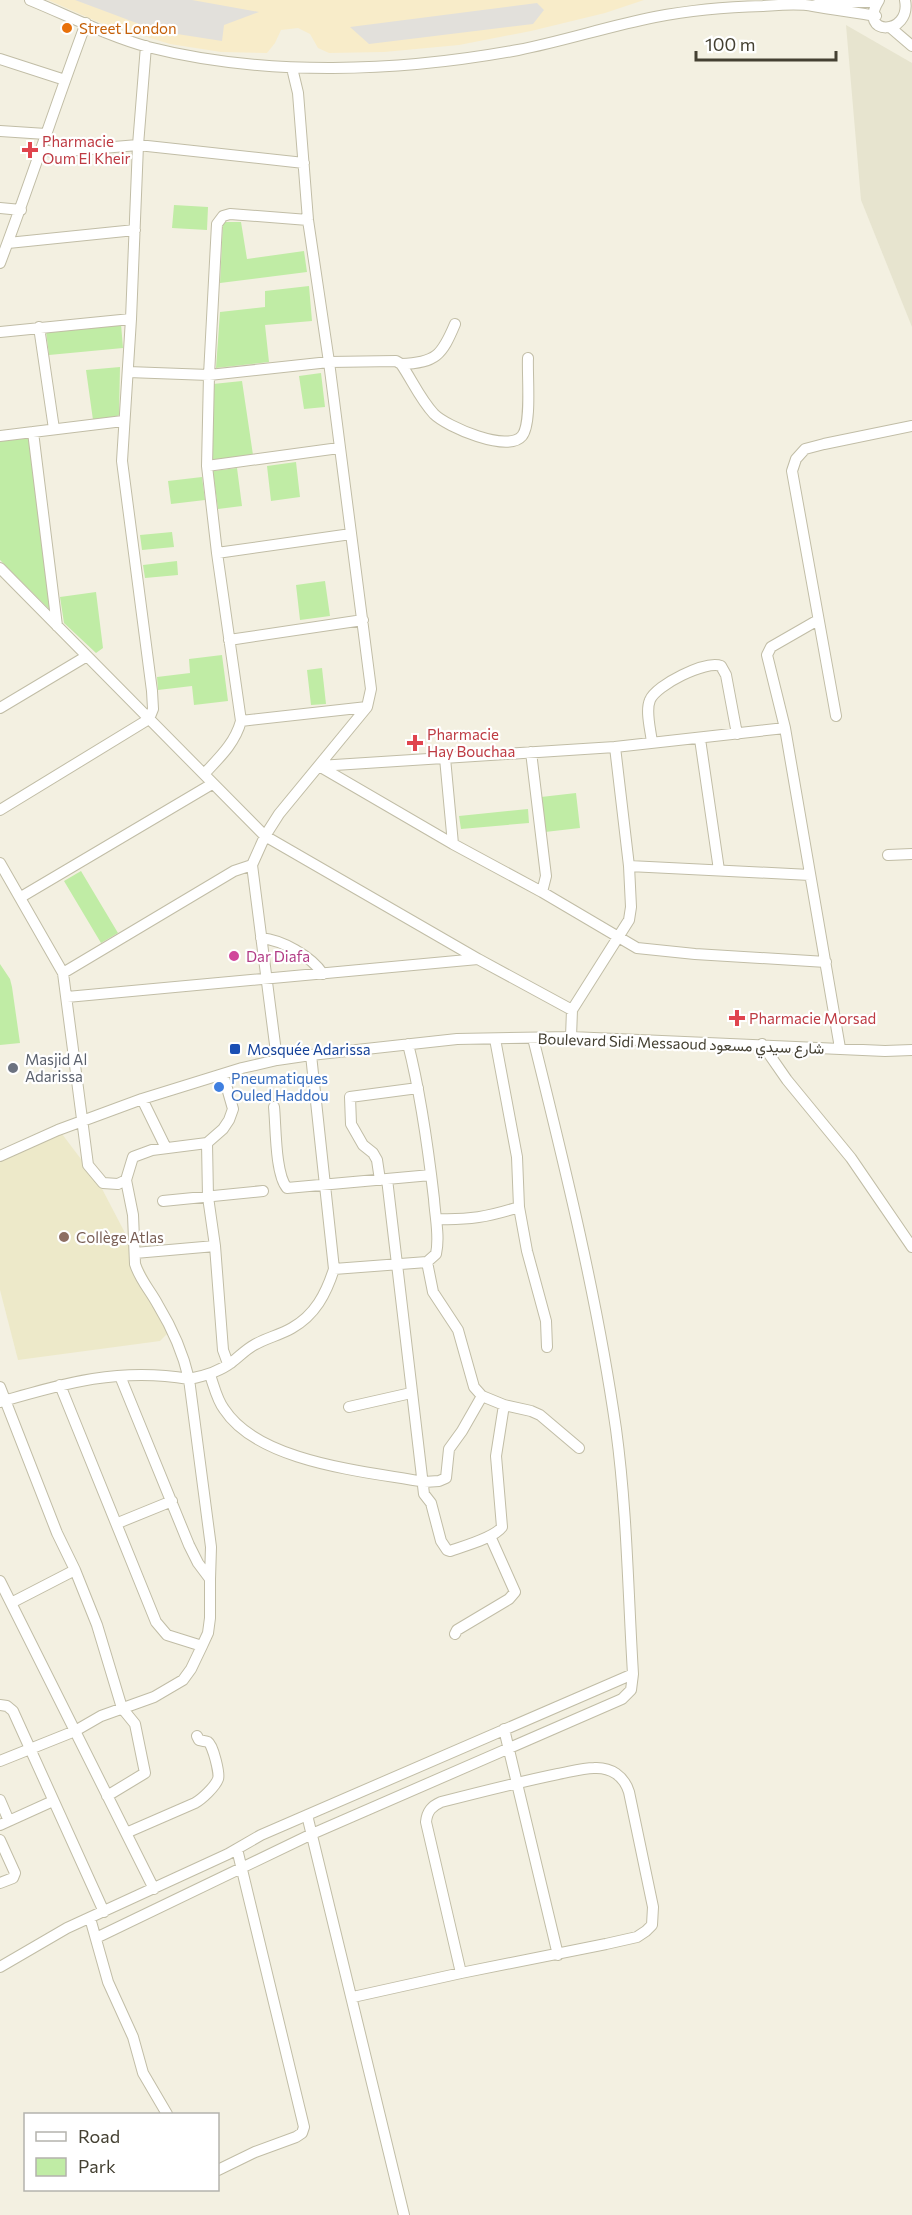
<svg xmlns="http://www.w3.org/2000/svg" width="912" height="2215" viewBox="0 0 912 2215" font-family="Commissioner,Vazirmatn,sans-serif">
  <rect width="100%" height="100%" fill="#f3f0e1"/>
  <!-- residential -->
  <path fill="#e7e4cf" d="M846,25L912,63V327L861,200Z"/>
  <!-- commercial -->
  <path fill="#f8ecc9" d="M48,0H644L605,13L531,31L459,45L384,52L329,53L318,48L310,34L298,28L281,30L275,43L267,53L221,52L170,44L98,22Z"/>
  <!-- education -->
  <path fill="#ede9c9" d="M59,1130L99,1183L174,1327L160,1341L18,1360L0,1290V1157Z"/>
  <!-- green -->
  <path fill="#c0eca5" d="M174,205L208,207L207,230L172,228Z
    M223,222H241L247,259L304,251L307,272L220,283Z
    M309,286L312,321L265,325L269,362L216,368L220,312L265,307V291Z
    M121,324L123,348L49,355L46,331Z
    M120,367L119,415L115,417L93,420L86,370Z
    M321,373L325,407L304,409L299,376Z
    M242,381L253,455L212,460L213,384Z
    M29,436L50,608L49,609L0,560V439Z
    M296,462L300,497L271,501L267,466Z
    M237,468L242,506L218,509L213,471Z
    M202,477L205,500L171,504L168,481Z
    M172,532L174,547L142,550L140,535Z
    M177,561L178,575L145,578L143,565Z
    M325,581L330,616L300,620L296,585Z
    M96,592L103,648L96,653L64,623L60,597Z
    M222,655L228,701L194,705L192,686L158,690L157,677L190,673L189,659Z
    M322,668L326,704L311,705L307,670Z
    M576,793L580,828L545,832L541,797Z
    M528,809L529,823L461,829L459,816Z
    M81,871L118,933L101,943L64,881Z
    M0,964L10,979L12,987L20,1043L0,1045Z"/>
  <!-- parking -->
  <path fill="#e2e0db" d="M75,0H192L259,12L224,25L222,41L158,31Z
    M537,3L544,10L533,24L369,44L350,27Z"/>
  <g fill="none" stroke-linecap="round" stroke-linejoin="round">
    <!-- minor casing -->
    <g stroke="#c1bda6" stroke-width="12">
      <path id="minor" d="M30,0C69,16 108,36 148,47C266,77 399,72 518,50C564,41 609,26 655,17C691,10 727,7 763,6C779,5 797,3 813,6C834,10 855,12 876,16
        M879,0C856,37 912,36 905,0
        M813,6L825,2H877
        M891,28L912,46
        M0,59L65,80
        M0,131L46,134
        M41,150L55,152L138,145L304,163
        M0,208L21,210
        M8,243L135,230
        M0,263C30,184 56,103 86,23
        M39,327L54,429
        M0,332L131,319
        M401,364C436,363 442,355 455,324
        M128,372L209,375L329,362L396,361L401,364C412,380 420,399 434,414C447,427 508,453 522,436C532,424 527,375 528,358
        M33,432L57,626
        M0,436L123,421
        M207,466L339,448
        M217,553L351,534
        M0,568L265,836L478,959L572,1010
        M818,620L771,647L767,655L785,728L840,1048
        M229,640L363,620
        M0,708L87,656
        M836,716L792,471L796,459L805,449L824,444L912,426
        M241,721L367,707
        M700,739L719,870
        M652,743C651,731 645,711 650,700C656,685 706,660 721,666L726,675L737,734
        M531,752L546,876L542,892
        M445,758L453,844
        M319,766L453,844L542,892L637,948L695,954L826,962
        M319,766L615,747L785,728
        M204,774C220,757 235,743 241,721L217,553L207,466L209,375L217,224L223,216L230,214L308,220
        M0,810L149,719L153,709L152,691L122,461L131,319L138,145L146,46
        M888,855L912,854
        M0,863L63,973L88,1165L103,1183L118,1184L126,1180L133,1157L152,1150L207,1143L223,1129L229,1120L233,1109L223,1074
        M629,866L810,875
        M21,897L212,784
        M261,938C282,940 311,956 323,974
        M63,973L234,871L252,865
        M67,997L478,959
        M571,1037L572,1010L629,920L631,907L629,866L615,747
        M495,1039L517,1157L519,1207L527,1251L546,1321L547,1347
        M762,1044L787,1080L851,1158L912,1247
        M277,1060L252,865L265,836L279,814L367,707L371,689L329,362L308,220L298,93L292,68
        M142,1099L166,1148
        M274,1107C276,1126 275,1174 287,1188L431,1175
        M207,1143L208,1197L215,1246L223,1350L227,1361L231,1363
        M0,1156L58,1130L142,1099L242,1068L277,1060L311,1055L457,1039L571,1037L885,1051L912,1050
        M387,1179L424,1494L431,1503L441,1541L447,1550L450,1551C464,1546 494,1538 502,1527L496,1456L504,1405
        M126,1180L133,1215L135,1264C140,1280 150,1290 158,1305C172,1328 183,1353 189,1379C205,1376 219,1372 232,1362C239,1357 245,1350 254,1345C266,1338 280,1335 292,1328C315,1315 326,1294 334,1269L311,1055
        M380,1180L377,1160L373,1153L363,1145L351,1124L350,1097L418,1088
        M163,1201L263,1191
        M437,1219C469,1220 488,1217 519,1207
        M135,1253L215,1246
        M427,1262L433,1292L458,1330L474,1387L482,1396L504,1405L531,1411L540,1415L579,1448
        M334,1269L427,1262L436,1254C440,1236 435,1217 434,1199C428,1147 421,1095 408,1044
        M210,1375C214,1386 217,1400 224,1409C259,1463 365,1471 424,1482L439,1481L446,1478L449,1449L462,1431L482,1396
        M60,1385L156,1622L167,1635L202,1646
        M0,1387L57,1533L75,1570L97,1625L122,1708L135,1724L145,1773L107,1796
        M0,1402C65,1383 120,1367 189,1379L211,1547L210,1579
        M349,1407L411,1393
        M118,1523L172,1501
        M0,1581L154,1889
        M11,1603L75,1570
        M455,1634L457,1630L509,1599L515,1592L490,1536
        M0,1705L7,1706L13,1711L104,1912
        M504,1729L558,1955
        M0,1761L75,1731L101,1716L154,1697L183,1680L191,1669L202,1646L208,1633L210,1618V1579L198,1563L189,1545L120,1376
        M0,1800L9,1821
        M307,1815L404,2215
        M0,1825L53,1801
        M126,1833L195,1803C202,1799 215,1787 218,1779C220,1774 213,1745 208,1742C206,1741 202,1741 199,1740L197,1736
        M0,1840L15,1873L13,1878L0,1883
        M90,1918L108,1982L133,2037L143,2073L167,2114
        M96,1938L312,1834L622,1699L631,1690L633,1674C628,1592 627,1510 616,1429C597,1297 565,1167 533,1038
        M0,1967L67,1928L228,1854L261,1835L633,1674
        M353,1997L461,1973L606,1944L637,1937L646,1931L652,1925L653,1907L629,1792C624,1776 611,1767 594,1768C583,1768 569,1772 558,1774C519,1782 480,1792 441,1802C432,1806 427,1811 426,1822L461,1973
        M218,2170L255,2152L296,2137L302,2133L304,2127L237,1849"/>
    </g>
    <!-- minor -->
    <use href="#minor" stroke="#fff" stroke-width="10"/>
  </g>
  <!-- markers -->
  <circle fill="#e8710a" stroke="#fff" stroke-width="2" cx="67" cy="28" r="6"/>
  <g fill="#e0444e" stroke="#fff" stroke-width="2">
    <path d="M27 141h6v6h6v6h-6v6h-6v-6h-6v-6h6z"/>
    <path d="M412 734h6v6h6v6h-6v6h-6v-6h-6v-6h6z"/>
    <path d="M734 1009h6v6h6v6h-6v6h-6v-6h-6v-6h6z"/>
  </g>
  <circle fill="#d1479c" stroke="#fff" stroke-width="2" cx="234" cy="956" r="6"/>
  <rect fill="#1a4fb4" stroke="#fff" stroke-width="2" x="229" y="1043" width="12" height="12" rx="3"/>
  <circle fill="#6b7280" stroke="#fff" stroke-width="2" cx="13" cy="1068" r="6"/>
  <circle fill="#3f7fe0" stroke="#fff" stroke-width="2" cx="219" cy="1087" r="6"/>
  <circle fill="#8d6e63" stroke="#fff" stroke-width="2" cx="64" cy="1237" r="6"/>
  <g text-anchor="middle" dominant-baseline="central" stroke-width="4.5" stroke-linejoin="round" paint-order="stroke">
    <!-- food labels -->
    <g font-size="15" fill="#c56008" stroke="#fff" text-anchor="start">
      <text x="79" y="28">Street London</text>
    </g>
    <!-- health labels -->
    <g font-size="15" fill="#be3a42" stroke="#fff" text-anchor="start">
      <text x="42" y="141">Pharmacie<tspan x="42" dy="17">Oum El Kheir</tspan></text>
      <text x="427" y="734">Pharmacie<tspan x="427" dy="17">Hay Bouchaa</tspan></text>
      <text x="749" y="1018">Pharmacie Morsad</text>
    </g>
    <!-- hotel labels -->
    <g font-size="15" fill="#b23c85" stroke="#fff" text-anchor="start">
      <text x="246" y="956">Dar Diafa</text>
    </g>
    <!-- street labels -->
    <g font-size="15" fill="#444032" stroke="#fff">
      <text transform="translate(681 1043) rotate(2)">Boulevard Sidi Messaoud شارع سيدي مسعود</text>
    </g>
    <!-- transit labels -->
    <g font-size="15" fill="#164399" stroke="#fff" text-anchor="start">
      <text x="247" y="1049">Mosquée Adarissa</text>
    </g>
    <!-- worship labels -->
    <g font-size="15" fill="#5b616d" stroke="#fff" text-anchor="start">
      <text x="25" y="1059">Masjid Al<tspan x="25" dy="17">Adarissa</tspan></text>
    </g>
    <!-- shop labels -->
    <g font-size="15" fill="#366cbe" stroke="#fff" text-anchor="start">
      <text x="231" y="1078">Pneumatiques<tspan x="231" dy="17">Ouled Haddou</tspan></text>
    </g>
    <!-- education labels -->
    <g font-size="15" fill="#785e54" stroke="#fff" text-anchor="start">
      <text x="76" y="1237">Collège Atlas</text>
    </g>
  </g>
  <!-- legend -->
  <rect x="24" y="2113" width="195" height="78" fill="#ffffff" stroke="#b4b3ad" stroke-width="1.5"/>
  <rect x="36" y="2132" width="30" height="9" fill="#ffffff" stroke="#b4b3ad" stroke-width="1.5"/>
  <text x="78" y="2143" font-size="18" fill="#444032">Road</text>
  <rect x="36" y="2158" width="30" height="18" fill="#c0eca5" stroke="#b4b3ad" stroke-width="1.5"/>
  <text x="78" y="2173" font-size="18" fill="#444032">Park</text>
  <!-- scale -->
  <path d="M696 51v9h140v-9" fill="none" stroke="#444032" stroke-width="3"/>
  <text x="705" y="51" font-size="18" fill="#444032" stroke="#ffffff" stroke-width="4.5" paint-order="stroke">100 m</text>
</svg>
